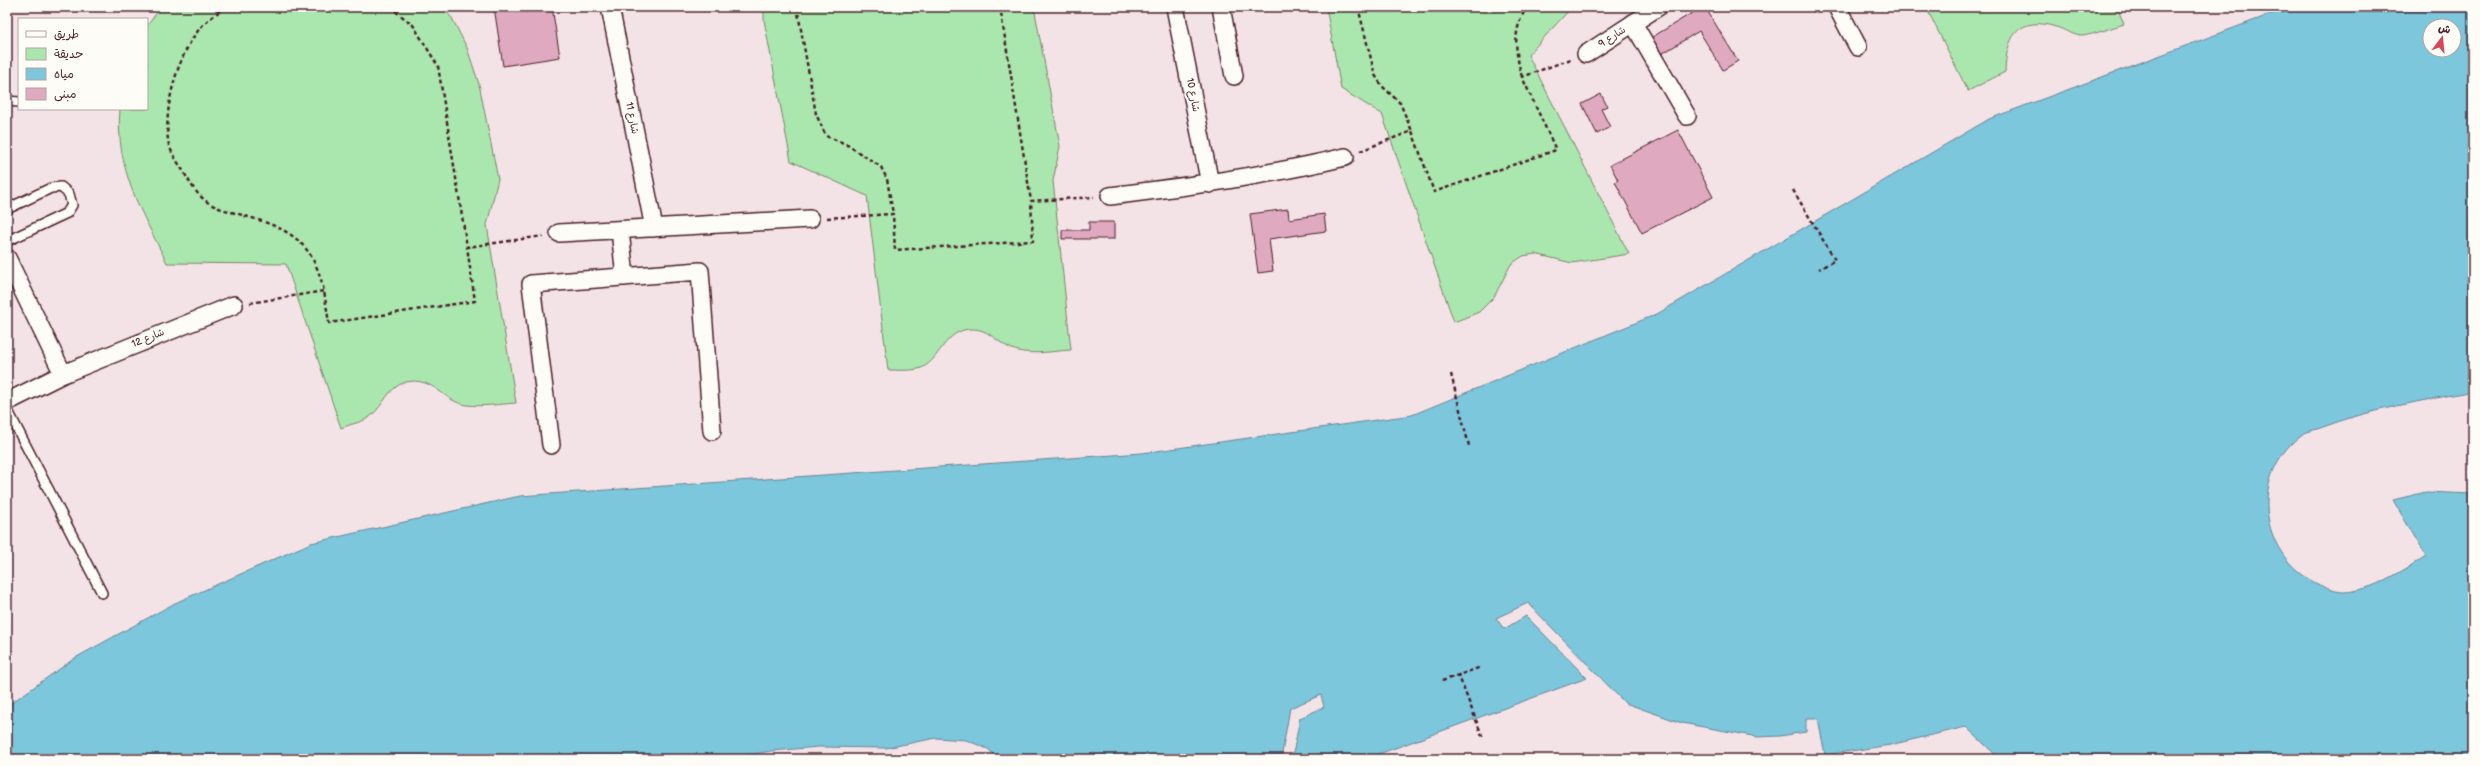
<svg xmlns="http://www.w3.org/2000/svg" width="2480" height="766" viewBox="0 0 2480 766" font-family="'Balsamiq Sans','Playpen Sans Arabic',sans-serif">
  <rect width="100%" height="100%" fill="#f4e3e6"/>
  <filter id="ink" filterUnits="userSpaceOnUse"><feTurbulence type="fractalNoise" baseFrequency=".025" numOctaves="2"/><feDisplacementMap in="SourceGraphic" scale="8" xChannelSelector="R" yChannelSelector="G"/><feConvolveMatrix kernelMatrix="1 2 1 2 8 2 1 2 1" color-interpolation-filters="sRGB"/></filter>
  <g filter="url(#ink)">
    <!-- green -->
    <path fill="#aae7ae" stroke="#7a836c" d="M161,7H442L452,18L467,48L479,84L498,179L487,225L516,403C500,404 482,407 467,405C443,402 434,376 406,382C388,387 384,405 372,415C365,422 350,424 341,428L286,264L167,263C141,210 115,170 120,109H147V26Z
      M764,7H1034L1060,146L1053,181L1071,350C1051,351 1026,357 1008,347C996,341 988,329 973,329C943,328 940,364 918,369C909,371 897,370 888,370L867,196L791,161L764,20Z
      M1326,7H1572L1528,55L1629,254L1572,263L1535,254L1523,256L1511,264L1494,297L1479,312L1454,322L1382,114L1341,89Z
      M1926,7H2117L2124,24C2110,28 2096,34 2082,36C2074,36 2064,29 2056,27C2018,15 2006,37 2005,72L1968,91Z"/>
    <!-- water -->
    <path fill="#7cc7dc" stroke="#688495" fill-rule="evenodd" d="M2328,7H2473V391C2422,401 2371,409 2323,427C2316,430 2306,431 2300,436C2250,475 2259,551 2312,581C2321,586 2333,592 2344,592C2373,591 2402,571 2426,556L2393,500L2426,492L2473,494V759H2000L1966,727L1890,745L1825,755L1818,718H1806V732L1780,736L1758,737L1682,723L1625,703L1528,603L1496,618L1504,629L1526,616L1587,678L1365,759H1292L1300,718L1324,707L1321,695L1290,708L1281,759H998L988,749L966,740L936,738L886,748L819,747L771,751L725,759H7V706L75,658L175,603L311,543L520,496L1142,453L1412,415L1657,314L1989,119L2274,13ZM2430,26H2454V50H2430Z"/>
    <!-- building -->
    <path fill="#dfa9c0" stroke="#4a1f2b" d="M494,7H552L560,57L503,66Z
      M1702,7H1705L1738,61L1723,70L1699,31L1660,55L1649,39Z
      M1601,94L1607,106L1601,109L1610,127L1597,134L1582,104Z
      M1678,130L1713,197L1642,233L1615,182L1618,180L1610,165Z
      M1288,209L1289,219L1324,214L1326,231L1269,239L1273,271L1258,273L1250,214Z
      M1089,222H1114V239H1062V230H1089Z"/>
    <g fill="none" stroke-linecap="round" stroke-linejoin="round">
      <!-- service casing -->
      <g stroke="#4a1f2b" stroke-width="12">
        <path id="service" d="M7,101L19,102
          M7,209L51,188L61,187L69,194L72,205L67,213L7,241
          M7,409L102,593"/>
      </g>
      <!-- minor casing -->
      <g stroke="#4a1f2b" stroke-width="20">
        <path id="minor" d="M610,7L654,228
          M1175,7L1210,184
          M1221,7L1234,76
          M1837,7L1858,47
          M1633,23L1687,116
          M1586,54L1658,7
          M1110,196C1190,186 1266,176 1345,157
          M620,230L625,277
          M559,233L810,219
          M7,258L63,374
          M7,402L63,374L234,305
          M551,445L531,284L700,271L712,431"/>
      </g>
      <!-- path -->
      <path stroke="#4a1f2b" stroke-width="2.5" stroke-dasharray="4 3" stroke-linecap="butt" d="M225,7C218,13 208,19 202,26C178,53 164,105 168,140C169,150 177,161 182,169C189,181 195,193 206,201C216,209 233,212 245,216C292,229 313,243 324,291
        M390,7L413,25L438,66L467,247
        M797,7L816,114L826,136L846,144L881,167L887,179L893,214
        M1000,7L1031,201
        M1358,7L1375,75L1382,86L1400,103L1412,131
        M1522,77C1515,51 1512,30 1527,7
        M1360,151L1412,131L1434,192L1556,150L1522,77L1571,59
        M1793,190L1835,260L1819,269
        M827,218L893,214L895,250L1033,241L1031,201L1094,197
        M250,303L324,291L329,323L475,301L467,247L543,236
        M1451,374L1469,446
        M1458,674L1483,738
        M1442,681L1481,667"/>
      <!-- service -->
      <use href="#service" stroke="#fdfcf7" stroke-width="9"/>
      <!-- minor -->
      <use href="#minor" stroke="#fdfcf7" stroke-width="17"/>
    </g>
  </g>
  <g text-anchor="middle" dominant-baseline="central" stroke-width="4" stroke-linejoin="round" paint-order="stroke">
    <!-- street labels -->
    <g font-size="10" fill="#4a1f2b" stroke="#fdfcf7">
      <text transform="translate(1612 37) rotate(-33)">شارع 9</text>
      <text transform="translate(1193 95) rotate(79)">شارع 10</text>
      <text transform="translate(632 118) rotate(79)">شارع 11</text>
      <text transform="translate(148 338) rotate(-22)">شارع 12</text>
    </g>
  </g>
  <!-- margin -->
  <rect width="2480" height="766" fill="none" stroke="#fdfcf7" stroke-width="24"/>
  <rect x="12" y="12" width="2456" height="742" fill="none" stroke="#4a1f2b" stroke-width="1.5" filter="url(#ink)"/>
  <!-- legend -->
  <rect x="18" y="18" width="130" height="92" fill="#fdfcf7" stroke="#b5a4a5"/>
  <rect x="26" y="31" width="20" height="6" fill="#fdfcf7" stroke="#b5a4a5"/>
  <text x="54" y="38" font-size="12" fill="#4a1f2b">طريق</text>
  <rect x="26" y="48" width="20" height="12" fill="#aae7ae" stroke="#b5a4a5"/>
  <text x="54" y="58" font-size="12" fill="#4a1f2b">حديقة</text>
  <rect x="26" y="68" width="20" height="12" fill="#7cc7dc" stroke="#b5a4a5"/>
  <text x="54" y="78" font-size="12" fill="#4a1f2b">مياه</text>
  <rect x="26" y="88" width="20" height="12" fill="#dfa9c0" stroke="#b5a4a5"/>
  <text x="54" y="98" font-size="12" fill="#4a1f2b">مبنى</text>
  <!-- north arrow -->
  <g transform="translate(2442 38) rotate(16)"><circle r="19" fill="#fdfcf7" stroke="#b5a4a5"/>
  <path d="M0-3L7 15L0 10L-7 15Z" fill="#d1495b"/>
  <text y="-6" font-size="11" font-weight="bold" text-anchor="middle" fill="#4a1f2b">ش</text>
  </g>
</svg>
